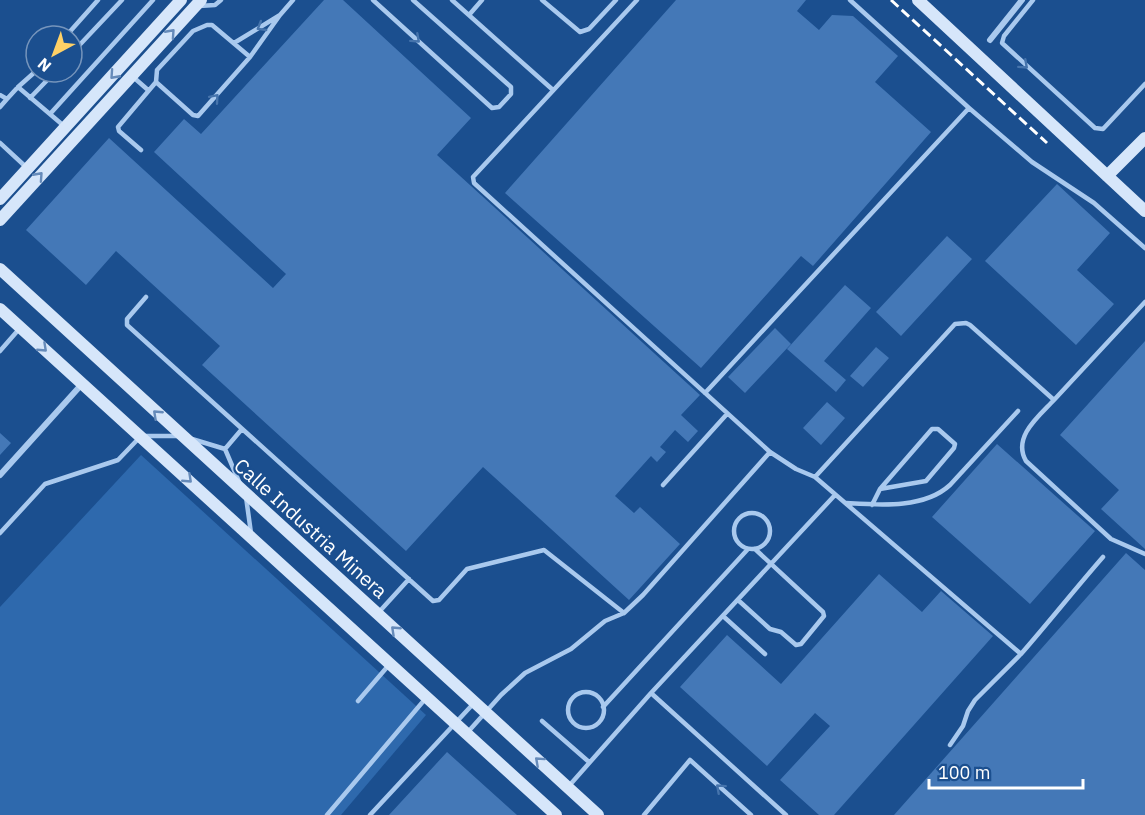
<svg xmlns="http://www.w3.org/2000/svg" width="1145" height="815" viewBox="0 0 1145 815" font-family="'IBM Plex Sans',sans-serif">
  <rect width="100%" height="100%" fill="#1b4f8f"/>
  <!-- green -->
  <path fill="#2e69ad" d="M141,455L426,715L341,815H0V607Z"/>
  <!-- building -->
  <path fill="#4478b7" d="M324,0H343L471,118L437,155L700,395L681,415L698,431L688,442L675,430L660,447L666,452L657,462L651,456L615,496L634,513L640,507L680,544L629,600L483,467L406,551L202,365L220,346L116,251L86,285L26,230L109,138L273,288L286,274L154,152L184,119L201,134Z
    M676,0H806L797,11L819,30L832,15L853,16L898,56L875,82L931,132L813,266L801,256L701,368L505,193Z
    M1057,184L1110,233L1077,270L1114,304L1076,345L985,261Z
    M947,236L972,259L901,336L876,312Z
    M845,285L871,308L824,361L846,380L836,392L787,349Z
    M775,328L791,344L745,393L728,377Z
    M1145,341V549L1101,509L1119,490L1060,435Z
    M876,347L889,358L863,387L850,376Z
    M827,402L845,418L821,445L803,428Z
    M0,433L11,443L0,455Z
    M997,444L1095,531L1030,604L932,517Z
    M1126,553L1145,570V815H894Z
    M879,574L922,612L941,591L993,636L834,815H819L780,780L830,726L815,713L767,766L680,687L727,635L781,684Z
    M447,752L517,815H389Z"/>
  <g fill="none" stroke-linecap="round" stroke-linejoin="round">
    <!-- service -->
    <path stroke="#a9c9ee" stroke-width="4.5" d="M373,0L492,108L499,107L511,94V87L413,0
      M452,0L553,90
      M542,0L580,32L589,29L616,0
      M637,0L473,177L474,183L770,452L796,469L815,477L1021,654C1049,622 1075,589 1103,557
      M850,0L969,108L1032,162L1094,203L1145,248
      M1033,0L1004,36L1002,43L1095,128L1103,129L1145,84
      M199,6L215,5L221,0
      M280,15L293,0
      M469,15L482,0
      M66,36L98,0
      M234,43L280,15L250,57
      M72,53L122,0
      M36,71L18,87L64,126
      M132,76L148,90
      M0,95L7,99L0,107
      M30,98L55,72
      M7,99L18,87
      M50,114L153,0
      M0,143L26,167
      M141,150L119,131L118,127L156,82L157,70L193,31L207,25H212L250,57L198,116L193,115L156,82
      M146,297L127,319V325L433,601L439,600L467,569L544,550L624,613
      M0,351L20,328
      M705,393L969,108
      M1054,400C1039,416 1012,437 1026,461L1111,539L1145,554
      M192,439L225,449L240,484
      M225,449L242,429
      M815,477L955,324L966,323L970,325L1054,400L1145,302
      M663,485L727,414
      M246,497L251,533
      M846,503C879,505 924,509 950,485L1018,411
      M872,505L880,489L932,429H938L955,444L954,448L926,481L880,489
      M734 531a18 18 0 1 1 36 0a18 18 0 1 1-36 0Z
      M0,533L45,484L118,460L141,436H178
      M738,600L770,629L781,632L796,645L801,644L824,616L823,612L755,549
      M379,612L409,579
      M723,616L765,654
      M568 710a18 18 0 1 1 36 0a18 18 0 1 1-36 0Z
      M358,701L388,666
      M603,707L748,549
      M542,721L589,762
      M467,733L501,695L525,673L571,649L605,621L624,613L643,595L770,452
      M950,745L963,726L968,711L975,700L1021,654
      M568,787L651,693
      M327,815L426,698
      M370,815L474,703
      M644,815L690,760L751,815
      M786,815L651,693L835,495"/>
    <!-- minor -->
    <path stroke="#a9c9ee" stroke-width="6" d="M990,40L1022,0
      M0,475L82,384"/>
    <!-- secondary -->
    <path stroke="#d6e6fa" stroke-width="12" d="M918,0L1145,211
      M1107,176L1145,138
      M0,199L181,0
      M0,220L201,0
      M0,269L598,815
      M0,309L556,815"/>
    <!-- rail -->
    <path stroke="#fff" stroke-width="3" stroke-dasharray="10 4.5" stroke-linecap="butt" d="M891,0L1047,143"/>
  </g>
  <!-- one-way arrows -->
  <defs><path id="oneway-chevron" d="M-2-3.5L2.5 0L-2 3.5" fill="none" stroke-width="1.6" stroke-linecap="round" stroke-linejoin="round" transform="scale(1.5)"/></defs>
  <g stroke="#4674ac">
    <use href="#oneway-chevron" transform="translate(261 27) rotate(149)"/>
    <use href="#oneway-chevron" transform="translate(416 39) rotate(42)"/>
    <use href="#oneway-chevron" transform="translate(1024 65) rotate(42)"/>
    <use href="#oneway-chevron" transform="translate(215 98) rotate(-49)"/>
    <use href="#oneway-chevron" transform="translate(720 788) rotate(-138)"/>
  </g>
  <g stroke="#668bba">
    <use href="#oneway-chevron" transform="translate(171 33) rotate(-48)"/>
    <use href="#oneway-chevron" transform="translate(114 75) rotate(132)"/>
    <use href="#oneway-chevron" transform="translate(39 176) rotate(-48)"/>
    <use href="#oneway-chevron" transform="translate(43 348) rotate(43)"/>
    <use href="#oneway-chevron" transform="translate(157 414) rotate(-137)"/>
    <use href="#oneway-chevron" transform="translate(188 479) rotate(43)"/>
    <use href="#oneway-chevron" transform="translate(395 630) rotate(-137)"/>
    <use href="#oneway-chevron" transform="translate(539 761) rotate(-138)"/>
  </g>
  <g text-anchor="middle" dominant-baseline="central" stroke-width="4.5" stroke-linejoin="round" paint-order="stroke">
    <!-- street labels -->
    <g font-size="20" fill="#fff" stroke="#1b4f8f">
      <text transform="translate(311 528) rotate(42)">Calle Industria Minera</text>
    </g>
  </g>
  <!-- north arrow -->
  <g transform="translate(54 54) rotate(221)"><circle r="28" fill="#1b4f8f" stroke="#7695bc" stroke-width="1.5"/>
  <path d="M0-4.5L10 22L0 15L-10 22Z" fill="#ffd166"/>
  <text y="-9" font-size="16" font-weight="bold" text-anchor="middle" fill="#ffffff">N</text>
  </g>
  <!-- scale -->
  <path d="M929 779v9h154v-9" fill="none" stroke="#ffffff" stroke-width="3"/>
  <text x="938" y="779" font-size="18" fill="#ffffff" stroke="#1b4f8f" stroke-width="4.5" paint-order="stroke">100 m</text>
</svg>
